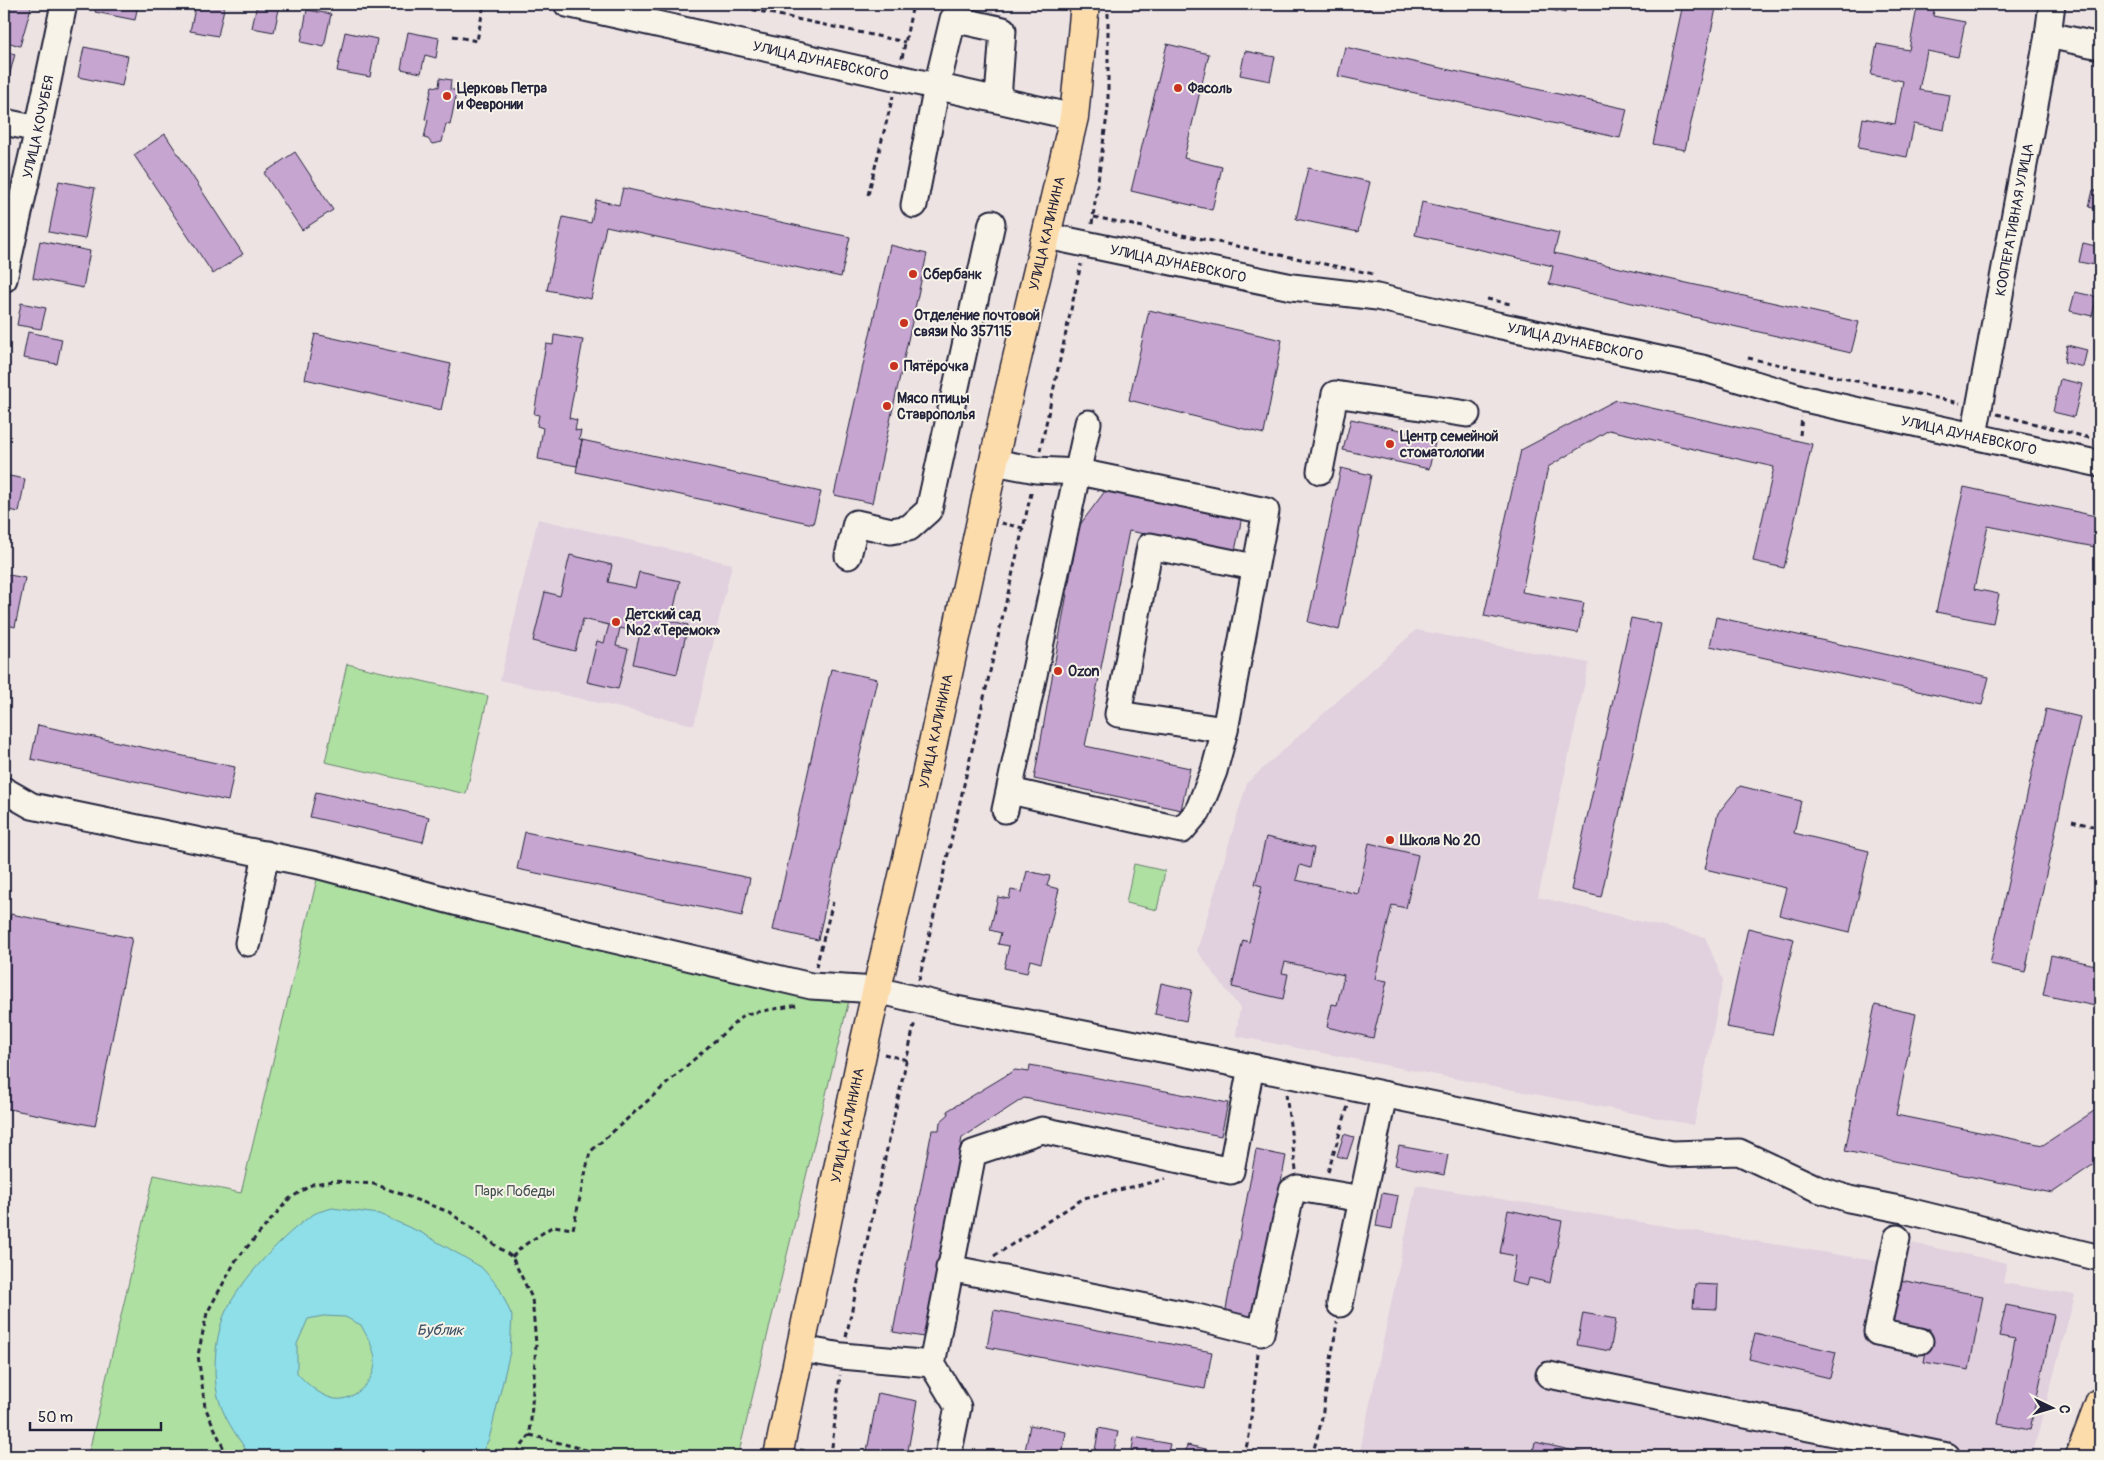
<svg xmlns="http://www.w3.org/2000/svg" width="2104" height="1460" viewBox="0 0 2104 1460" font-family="Pangolin,sans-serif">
  <rect width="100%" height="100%" fill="#ede3e3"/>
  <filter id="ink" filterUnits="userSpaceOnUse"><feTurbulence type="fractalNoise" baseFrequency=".02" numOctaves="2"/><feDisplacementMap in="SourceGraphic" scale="10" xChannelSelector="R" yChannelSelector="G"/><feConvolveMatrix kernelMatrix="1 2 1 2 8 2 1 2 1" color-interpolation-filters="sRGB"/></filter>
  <g filter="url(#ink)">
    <!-- built -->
    <path fill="#e1d0dd" d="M538,519L732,564L694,725L500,680Z
      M1416,630L1589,663L1538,897L1705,937L1723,980L1694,1125L1236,1036L1240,1008L1197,951L1247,783Z
      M1416,1185L1894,1264L1901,1250L1911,1243L2007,1263L2003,1283L2075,1295L2032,1456H1359Z"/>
    <!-- green -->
    <path fill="#aee0a1" stroke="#68816e" d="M347,664L488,696L466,794L325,762Z
      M1134,864L1165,871L1157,910L1126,903Z
      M319,871L849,1000L738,1456H88L154,1175L241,1193Z"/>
    <!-- water -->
    <path fill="#8edfe7" stroke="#6393a2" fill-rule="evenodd" d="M332,1208L379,1214L422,1233L481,1267L499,1287L512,1316L510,1352L489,1439L480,1456H250C240,1440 226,1422 220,1403C211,1378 215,1337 225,1313C240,1281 284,1233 314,1214C319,1211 327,1210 332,1208ZM323,1316L345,1317L361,1325C366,1335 375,1349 375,1361C376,1381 351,1405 331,1398C318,1394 306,1383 297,1373V1344L308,1319Z"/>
    <!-- building -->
    <path fill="#c6a5d0" stroke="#22223b" d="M4,4H32L20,46L4,41Z
      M97,4H138L135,20L95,12Z
      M196,4H225L218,36L190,31Z
      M257,4L280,5L274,32L252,28Z
      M1343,4H1370L1369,10Z
      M1535,4H1567L1565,13L1534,6Z
      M1683,4H1717L1685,150L1653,144Z
      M1892,4H1935L1933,16L1965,22L1958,57L1927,51L1919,90L1950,95L1944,130L1914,124L1907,157L1858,148L1863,118L1895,124L1903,81L1871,75L1877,44L1909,50L1917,8Z
      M307,10L331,14L324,47L301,42Z
      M345,32L377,39L370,77L337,71Z
      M408,32L439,38L436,58L425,55L421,73L401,69Z
      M1167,44L1209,54L1184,158L1222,167L1212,210L1131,191Z
      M84,47L128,56L122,86L78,77Z
      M1345,47L1627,109L1620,138L1338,76Z
      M4,51L15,54L4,96Z
      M1245,51L1275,57L1270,81L1240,75Z
      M440,78L451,80L450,89L457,91L450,125L446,124L442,142L432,144L428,139L424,138L428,120L425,119L432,86L439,87Z
      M2100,109V124L2097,123Z
      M165,134L243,254L213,274L134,155Z
      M295,152L333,210L302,230L264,173Z
      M1308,168L1370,182L1358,232L1296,219Z
      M59,181L95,188L85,239L49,232Z
      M623,188L850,237L841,277L606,226L591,299L547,290L563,217L591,223L596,200L619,205Z
      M2093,190L2100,192V210L2089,207Z
      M1422,202L1559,233L1554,253L1859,322L1851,353L1549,284L1553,266L1415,235Z
      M40,241L90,251L83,288L33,278Z
      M2083,243L2100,247V266L2079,262Z
      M890,245L927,254L872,503L834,495Z
      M2075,292L2097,297L2092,316L2070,311Z
      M21,303L46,308L41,329L17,325Z
      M1149,310L1282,340L1264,434L1129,400Z
      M28,332L62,339L57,364L23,358Z
      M315,334L451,364L441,410L305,379Z
      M554,335L583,340L569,418L577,420L575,430L581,431L579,439L582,440L577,466L538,459L543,428L537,426L539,415L534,414L546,344L553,345Z
      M2067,345L2087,350L2083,367L2064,362Z
      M2060,379L2082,384L2074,417L2053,412Z
      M1616,400L1812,444L1784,568L1753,561L1774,467L1609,430L1548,467L1522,592L1584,603L1578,633L1484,616L1521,450Z
      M1351,419L1436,438L1429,469L1343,450Z
      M582,440L821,492L813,524L576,472Z
      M1341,468L1371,475L1339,630L1308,622Z
      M4,475L25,479L19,512L4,509Z
      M1111,483L1243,512L1235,551L1129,531L1085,746L1190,768L1181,810L1034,779L1079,526Z
      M1964,487L2100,517V548L1988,526L1974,589L1999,594L1993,623L1936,612Z
      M570,555L612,565L608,582L635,588L639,572L680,581L671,621L688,625L677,674L633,664L640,633L620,628L616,646L628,649L618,689L587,682L597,641L604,643L609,625L583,619L575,651L533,641L545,592L560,596Z
      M4,574L25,578L15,627L4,624Z
      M1716,617L1989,677L1982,705L1710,646Z
      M1631,618L1661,624L1601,897L1571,890Z
      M831,669L877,679L818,940L773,930Z
      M2046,709L2080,717L2025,972L1990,964Z
      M38,725L235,767L228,801L31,759Z
      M1740,786L1801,801L1794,833L1869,851L1850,932L1779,915L1786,888L1705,869L1718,813Z
      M316,792L429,817L423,842L310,817Z
      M525,832L750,878L742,916L517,869Z
      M1266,837L1314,848L1310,868L1300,865L1296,880L1358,894L1369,843L1418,855L1406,908L1392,905L1375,979L1387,981L1373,1038L1327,1027L1332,1004L1337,1005L1344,975L1285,962L1282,973L1288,974L1283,999L1232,987L1243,940L1249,942L1262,886L1255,884Z
      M1027,871L1050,876L1047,886L1059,889L1041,963L1030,960L1027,973L1004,968L1009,946L998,944L1001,933L990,930L998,897L1009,899L1011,890L1022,892Z
      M11,914L132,938L95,1126L4,1108V948Z
      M1748,928L1794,939L1772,1035L1726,1027Z
      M2051,955L2100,966V1007L2043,995Z
      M1161,983L1192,990L1186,1021L1155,1014Z
      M1875,1005L1916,1014L1896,1115L2043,1145L2100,1107V1160L2052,1193L1845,1151Z
      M1030,1065L1228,1103L1221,1136L1024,1098L962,1138L924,1337L893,1332L932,1130H939L940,1122L949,1114L947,1111L1015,1070L1029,1072Z
      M1344,1134L1354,1137L1347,1159L1337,1156Z
      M1399,1146L1448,1155L1444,1175L1395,1165Z
      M1256,1150L1286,1156L1255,1320L1225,1314Z
      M1382,1193L1398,1196L1392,1229L1376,1226Z
      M1508,1210L1562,1221L1550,1283L1529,1278L1527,1286L1511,1282L1516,1256L1500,1253Z
      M1890,1278L1983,1296L1969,1370L1924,1362L1930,1329L1882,1320Z
      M1695,1284L1718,1285L1717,1309L1693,1308Z
      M2006,1305L2054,1315L2030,1430L1998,1424L2015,1339L1999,1336Z
      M994,1310L1212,1352L1205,1389L987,1347Z
      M1583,1313L1616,1319L1610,1351L1577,1345Z
      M1755,1333L1836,1352L1830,1378L1749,1359Z
      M878,1393L917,1401L907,1456H866Z
      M1030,1425L1066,1432L1062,1456H1024Z
      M1099,1428L1118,1432L1113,1456H1094Z
      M1134,1437L1170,1444L1167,1456H1131Z
      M1535,1442L1596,1456H1532Z
      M1187,1445L1206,1449L1205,1456H1185Z
      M1783,1449L1816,1456H1781Z"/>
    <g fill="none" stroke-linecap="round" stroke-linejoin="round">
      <!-- minor casing -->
      <g stroke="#22223b" stroke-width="29">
        <g id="minor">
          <path id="s1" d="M567,4L1074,117"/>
          <path d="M2048,35L2100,46"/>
          <path d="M4,122L38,129"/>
          <path d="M914,205L937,86L953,19L1003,30L998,99"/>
          <path id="s2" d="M1047,236L1292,287L1377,297L1497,325L1702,368L1805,399L2100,464"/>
          <path id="s3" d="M4,279L38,129L64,4"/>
          <path id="s4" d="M1974,435L2048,35L2052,4"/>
          <path d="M994,462L1036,470L1079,472L1266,511L1225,730L1214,771L1198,811L1182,830L1010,791"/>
          <path d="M1320,471L1335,394L1467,414"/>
          <path d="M848,556L856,523L891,531L909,528L929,510L992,223"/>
          <path d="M1225,730L1118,714L1150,546L1254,567"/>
          <path d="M4,790L32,806L316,865L477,908L811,986L877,990L956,1009L1218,1060L1672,1154L1739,1152L1818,1189L1849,1199L1904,1210L2100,1258"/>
          <path d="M1005,810L1088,423"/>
          <path d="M248,943L266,854"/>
          <path d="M1897,1238L1877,1332L1920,1341"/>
          <path d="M949,1268L1197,1317L1261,1333L1292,1191L1298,1188L1362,1199"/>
          <path d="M1340,1304L1384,1095"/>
          <path d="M801,1349L842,1356L932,1364"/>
          <path d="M1549,1375L1947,1456"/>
          <path d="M948,1456L958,1407L932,1364L973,1153L1042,1130L1231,1171L1251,1067"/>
        </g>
      </g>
      <!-- major casing -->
      <g stroke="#22223b" stroke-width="31">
        <g id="major">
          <path id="s5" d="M778,1456L863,1049L922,794L1006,405L1074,117L1085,4"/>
          <path d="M2080,1456L2100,1402"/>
        </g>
      </g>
      <!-- path -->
      <path stroke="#22223b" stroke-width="3" stroke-dasharray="5 4" stroke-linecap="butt" d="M726,4L905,42
        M453,36L477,41L484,4
        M902,58L913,4
        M868,195L893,96
        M1094,217L1374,274
        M1092,224L1108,108V12
        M1487,299L1511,304
        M1748,358L1960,403
        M1997,414L2090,438
        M1800,435L1802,417
        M1040,451L1081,264
        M1001,523L1023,528
        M2072,821L2100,828
        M816,967L833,902
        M919,980L1032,489
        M884,1054L907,1060
        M1286,1094L1296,1170
        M1328,1172L1348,1106
        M994,1256L1084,1198L1166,1179
        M512,1257L523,1246L553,1226L573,1229L590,1152L745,1014L798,1005
        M846,1337L915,1021
        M530,1435L609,1456
        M800,1450L832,1456
        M227,1456L205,1407L198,1355L207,1313L236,1260L289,1199L313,1184L334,1181L374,1184L449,1212L512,1257L532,1298L536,1344L530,1435L514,1456
        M831,1456L840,1375
        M1244,1456L1249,1436L1258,1353
        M1312,1456L1321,1423L1337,1322"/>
      <!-- minor -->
      <use href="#minor" stroke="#f7f3e8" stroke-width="25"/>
      <!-- major -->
      <use href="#major" stroke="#fddcac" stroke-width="28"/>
    </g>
  </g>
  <!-- markers -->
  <g fill="#c8321e" stroke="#f7f3e8" stroke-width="2">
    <circle cx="1178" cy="88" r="5"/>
    <circle cx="447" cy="96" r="5"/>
    <circle cx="913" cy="274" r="5"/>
    <circle cx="904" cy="323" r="5"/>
    <circle cx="894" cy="366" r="5"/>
    <circle cx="887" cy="406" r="5"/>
    <circle cx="1390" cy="444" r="5"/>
    <circle cx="616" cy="622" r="5"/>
    <circle cx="1058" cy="671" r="5"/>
    <circle cx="1390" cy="840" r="5"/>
  </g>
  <g text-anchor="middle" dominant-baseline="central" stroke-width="4" stroke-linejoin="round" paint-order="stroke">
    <!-- street labels -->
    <g font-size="14" fill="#22223b" stroke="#f7f3e8">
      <text stroke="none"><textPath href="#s1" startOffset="260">УЛИЦА ДУНАЕВСКОГО</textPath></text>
      <text stroke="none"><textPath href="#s3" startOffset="156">УЛИЦА КОЧУБЕЯ</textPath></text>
      <text stroke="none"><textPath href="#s4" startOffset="219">КООПЕРАТИВНАЯ УЛИЦА</textPath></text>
      <text stroke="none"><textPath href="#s5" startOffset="1252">УЛИЦА КАЛИНИНА</textPath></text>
      <text stroke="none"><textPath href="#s2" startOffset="134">УЛИЦА ДУНАЕВСКОГО</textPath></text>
      <text stroke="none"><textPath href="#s2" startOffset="539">УЛИЦА ДУНАЕВСКОГО</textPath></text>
      <text stroke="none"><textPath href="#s2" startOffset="944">УЛИЦА ДУНАЕВСКОГО</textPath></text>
      <text stroke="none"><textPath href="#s5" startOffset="742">УЛИЦА КАЛИНИНА</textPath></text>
      <text stroke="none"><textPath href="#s5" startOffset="338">УЛИЦА КАЛИНИНА</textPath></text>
    </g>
    <!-- poi labels -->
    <g font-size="14" font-weight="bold" fill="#22223b" stroke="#f7f3e8" text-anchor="start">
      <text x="457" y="88">Церковь Петра<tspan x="457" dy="16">и Февронии</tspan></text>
      <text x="1188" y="88">Фасоль</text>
      <text x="923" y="274">Сбербанк</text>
      <text x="914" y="315">Отделение почтовой<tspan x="914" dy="16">связи № 357115</tspan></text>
      <text x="904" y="366">Пятёрочка</text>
      <text x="897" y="398">Мясо птицы<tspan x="897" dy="16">Ставрополья</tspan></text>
      <text x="1400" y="436">Центр cемейной<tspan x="1400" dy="16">cтоматологии</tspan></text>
      <text x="626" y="614">Детский сад<tspan x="626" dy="16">№2 «Теремок»</tspan></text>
      <text x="1068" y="671">Ozon</text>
      <text x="1400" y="840">Школа № 20</text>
    </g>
    <!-- park labels -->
    <g font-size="14" fill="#455254" stroke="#f7f3e8">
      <text x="515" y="1191">Парк Победы</text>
    </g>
    <!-- water labels -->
    <g font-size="15" font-style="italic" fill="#3d5166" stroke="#f7f3e8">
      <text x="440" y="1330">Бублик</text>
    </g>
  </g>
  <!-- margin -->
  <rect width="2104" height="1460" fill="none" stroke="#f7f3e8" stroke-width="20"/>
  <rect x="10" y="10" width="2084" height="1440" fill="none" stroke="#22223b" stroke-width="2" filter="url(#ink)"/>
  <!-- north arrow -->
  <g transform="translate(2052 1408) rotate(95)" stroke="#f7f3e8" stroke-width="4" paint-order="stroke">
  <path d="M0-4L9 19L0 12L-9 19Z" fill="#22223b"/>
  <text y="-8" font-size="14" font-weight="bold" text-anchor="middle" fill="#22223b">С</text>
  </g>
  <!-- scale -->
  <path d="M30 1422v8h131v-8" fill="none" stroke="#22223b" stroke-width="2.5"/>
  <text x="38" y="1422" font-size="15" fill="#22223b" stroke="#f7f3e8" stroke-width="4" paint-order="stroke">50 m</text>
</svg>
